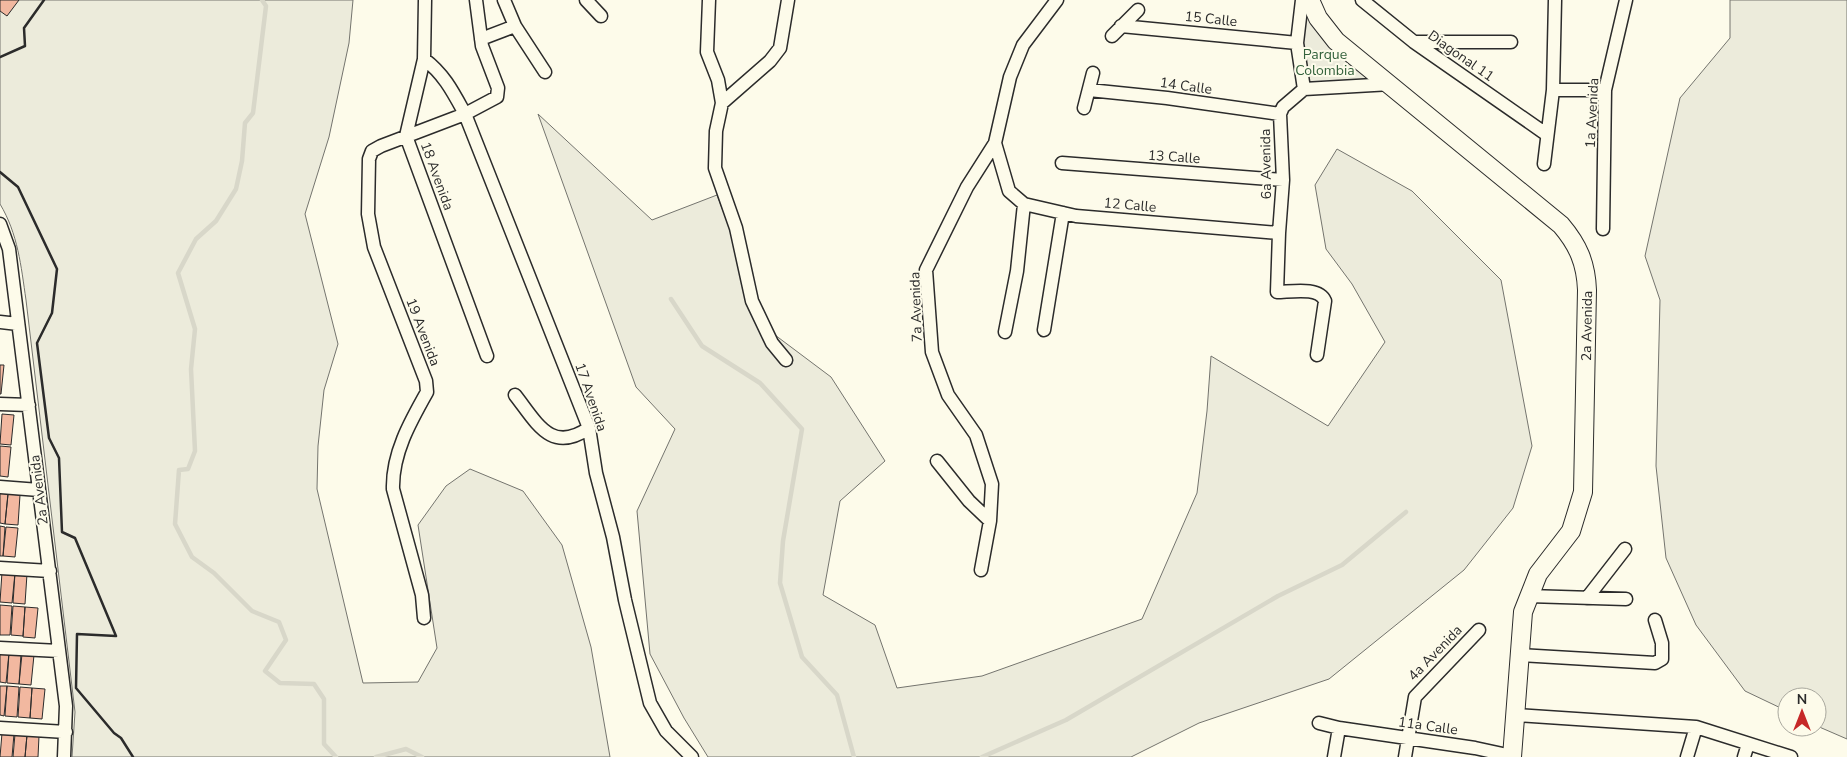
<svg xmlns="http://www.w3.org/2000/svg" width="1847" height="757" viewBox="0 0 1847 757" font-family="'Nunito Sans',sans-serif">
  <rect width="100%" height="100%" fill="#fdfbea"/>
  <!-- green -->
  <path fill="#ecebdb" stroke="#74746e" d="M0,0H353L349,43L329,137L305,214L338,344L324,390L318,446L317,489L363,683L418,682L437,648L418,525L446,486L470,469L523,491L562,545L591,647L610,757H72L75,712L26,300C21,266 18,234 0,204Z
    M1730,0H1847V739L1817,726V697H1787V711L1745,691L1696,625L1666,558L1656,466L1660,300L1645,256L1680,98L1730,38Z
    M1300,8L1388,82L1304,89Z
    M538,114L652,220L717,195L742,260L763,326L831,377L885,461L840,501L823,595L875,625L897,688L982,676L1142,619L1197,493L1207,411L1211,356L1328,426L1385,342L1352,284L1326,249L1315,185L1337,149L1412,191L1501,280L1532,446L1513,508L1464,570L1329,679L1199,723L1131,757H708L684,718L650,654L637,511L675,429L636,387Z"/>
  <g fill="none" stroke-linecap="round" stroke-linejoin="round">
    <!-- stream -->
    <path stroke="#d8d7c9" stroke-width="4.5" d="M262,0L266,6L253,113L245,123L242,161L236,189L216,221L196,239L178,273L195,329L191,369L195,451L188,469L179,470L175,524L192,557L214,573L252,611L279,622L286,640L265,671L280,683L314,684L324,699V744L336,757
      M671,299L702,346L760,383L802,429L783,541L780,583L802,657L837,695L854,757
      M376,757L406,749L422,757
      M982,757L1066,720L1278,596L1342,565L1406,512"/>
  </g>
  <!-- building -->
  <path fill="#f2b8a0" stroke="#2b2b2b" d="M0,0H19L7,16L0,11Z
    M0,365H4L1,394H0Z
    M2,414L14,415L11,445L0,444Z
    M0,446L11,447L8,477L0,476Z
    M0,493L8,494L5,524L0,523Z
    M8,494L20,495L18,525L5,524Z
    M0,526L5,527L3,556H0Z
    M6,527L18,528L15,557L3,556Z
    M2,572L15,573L12,603L0,602Z
    M15,573L27,574L25,604L13,603Z
    M0,605L12,606L10,635H0Z
    M13,606L25,607L23,636L11,635Z
    M25,607L38,608L35,638L23,637Z
    M0,653H9L6,683L0,682Z
    M9,653L21,654L19,684L7,683Z
    M22,654L34,655L31,685L19,684Z
    M0,686H7L4,716L0,715Z
    M7,686L19,687L17,717L5,716Z
    M20,687L32,688L30,718L18,717Z
    M32,688L45,689L42,719L30,718Z
    M2,733L14,734L12,757H0Z
    M15,734L27,735L25,757H13Z
    M27,735L39,736L38,757H25Z"/>
  <g fill="none" stroke-linecap="round" stroke-linejoin="round">
    <!-- street casing -->
    <g stroke="#2b2b2b" stroke-width="15">
      <path id="street" d="M425,0L424,59L406,136L487,356
        M504,0L515,26L545,72
        M586,0L601,16
        M709,0L707,52L718,80L722,103L716,131L715,168L736,228L752,301L772,343L786,360
        M1302,0L1297,43L1304,89
        M1362,0L1414,42L1546,134
        M1121,26L1297,43
        M1112,36L1138,10
        M481,39L515,26
        M1414,42H1511
        M424,59C444,74 453,92 465,114L589,428L596,473L613,537L625,600L650,703L666,731L692,757
        M1089,90L1167,98L1280,114
        M1553,90H1605
        M722,103L770,61L780,48L788,0
        M1084,108L1093,73
        M995,143L1009,191L1024,204L1076,216L1279,233L1277,292C1290,292 1319,286 1325,301L1317,355
        M1062,163L1283,180
        M1544,164L1553,90L1555,0
        M0,224L9,249L66,706L64,757
        M1603,229L1605,90L1626,0
        M1279,233L1283,180L1280,114L1283,107L1304,89L1391,84
        M0,322L18,324
        M1044,330L1063,213
        M1005,332L1017,271L1024,204
        M515,395C537,423 551,454 589,428
        M0,404L29,405
        M937,461L969,501L990,521
        M0,487L39,490
        M0,568L50,571
        M981,570L990,521L992,484L976,435L948,395L932,352L926,270L967,187L995,143L1010,77L1023,45L1057,0
        M1528,596L1626,599
        M1587,598L1625,549
        M424,618L422,595L393,489C392,454 410,422 427,392L426,381L374,247L368,214L369,159L372,151L381,146L465,114L497,97L498,88L482,46L476,0
        M0,648L59,651
        M1521,655L1655,663L1662,659V643L1655,620
        M1516,715L1696,727L1791,757
        M1319,723L1339,728L1475,748L1512,756
        M0,728L66,732
        M1334,757L1339,728
        M1405,757L1415,697L1479,630
        M1687,757L1696,727
        M1744,757L1748,744"/>
    </g>
    <!-- secondary casing -->
    <g stroke="#2b2b2b" stroke-width="20">
      <path id="secondary" d="M1310,0L1318,18L1336,41L1561,225C1578,245 1586,263 1587,290L1583,492L1571,531L1538,574L1523,612L1512,757"/>
    </g>
    <!-- street -->
    <use href="#street" stroke="#fdfbea" stroke-width="12"/>
    <!-- secondary -->
    <use href="#secondary" stroke="#fdfbea" stroke-width="18"/>
    <!-- wall -->
    <path stroke="#2b2b2b" stroke-width="2.5" d="M0,57L25,46L24,28L44,0
      M0,172L18,187L57,269L52,313L37,343L49,438L59,458L62,532L75,538L116,636L77,634L76,688L114,733L121,738L133,757"/>
  </g>
  <g text-anchor="middle" dominant-baseline="central" stroke-width="4" stroke-linejoin="round" paint-order="stroke">
    <!-- street labels -->
    <g font-size="14" fill="#2b2b2b" stroke="#fdfbea">
      <text transform="translate(1211 19) rotate(6)">15 Calle</text>
      <text transform="translate(1461 56) rotate(35)">Diagonal 11</text>
      <text transform="translate(1186 86) rotate(8)">14 Calle</text>
      <text transform="translate(1592 113) rotate(-87)">1a Avenida</text>
      <text transform="translate(1174 157) rotate(4)">13 Calle</text>
      <text transform="translate(1266 164) rotate(-91)">6a Avenida</text>
      <text transform="translate(437 176) rotate(70)">18 Avenida</text>
      <text transform="translate(1130 205) rotate(5)">12 Calle</text>
      <text transform="translate(916 307) rotate(-92)">7a Avenida</text>
      <text transform="translate(1587 326) rotate(-89)">2a Avenida</text>
      <text transform="translate(423 332) rotate(69)">19 Avenida</text>
      <text transform="translate(591 397) rotate(71)">17 Avenida</text>
      <text transform="translate(39 490) rotate(-97)">2a Avenida</text>
      <text transform="translate(1435 653) rotate(-46)">4a Avenida</text>
      <text transform="translate(1428 726) rotate(8)">11a Calle</text>
    </g>
    <!-- park labels -->
    <g font-size="14" fill="#34623c" stroke="#fdfbea">
      <text x="1325" y="54">Parque<tspan x="1325" dy="16">Colombia</tspan></text>
    </g>
  </g>
  <!-- north arrow -->
  <g transform="translate(1802 712)"><circle r="24" fill="#fdfbea" stroke="#a9a89e"/>
  <path d="M0-4L9 19L0 12L-9 19Z" fill="#c62828"/>
  <text y="-8" font-size="14" font-weight="bold" text-anchor="middle" fill="#2b2b2b">N</text>
  </g>
</svg>
